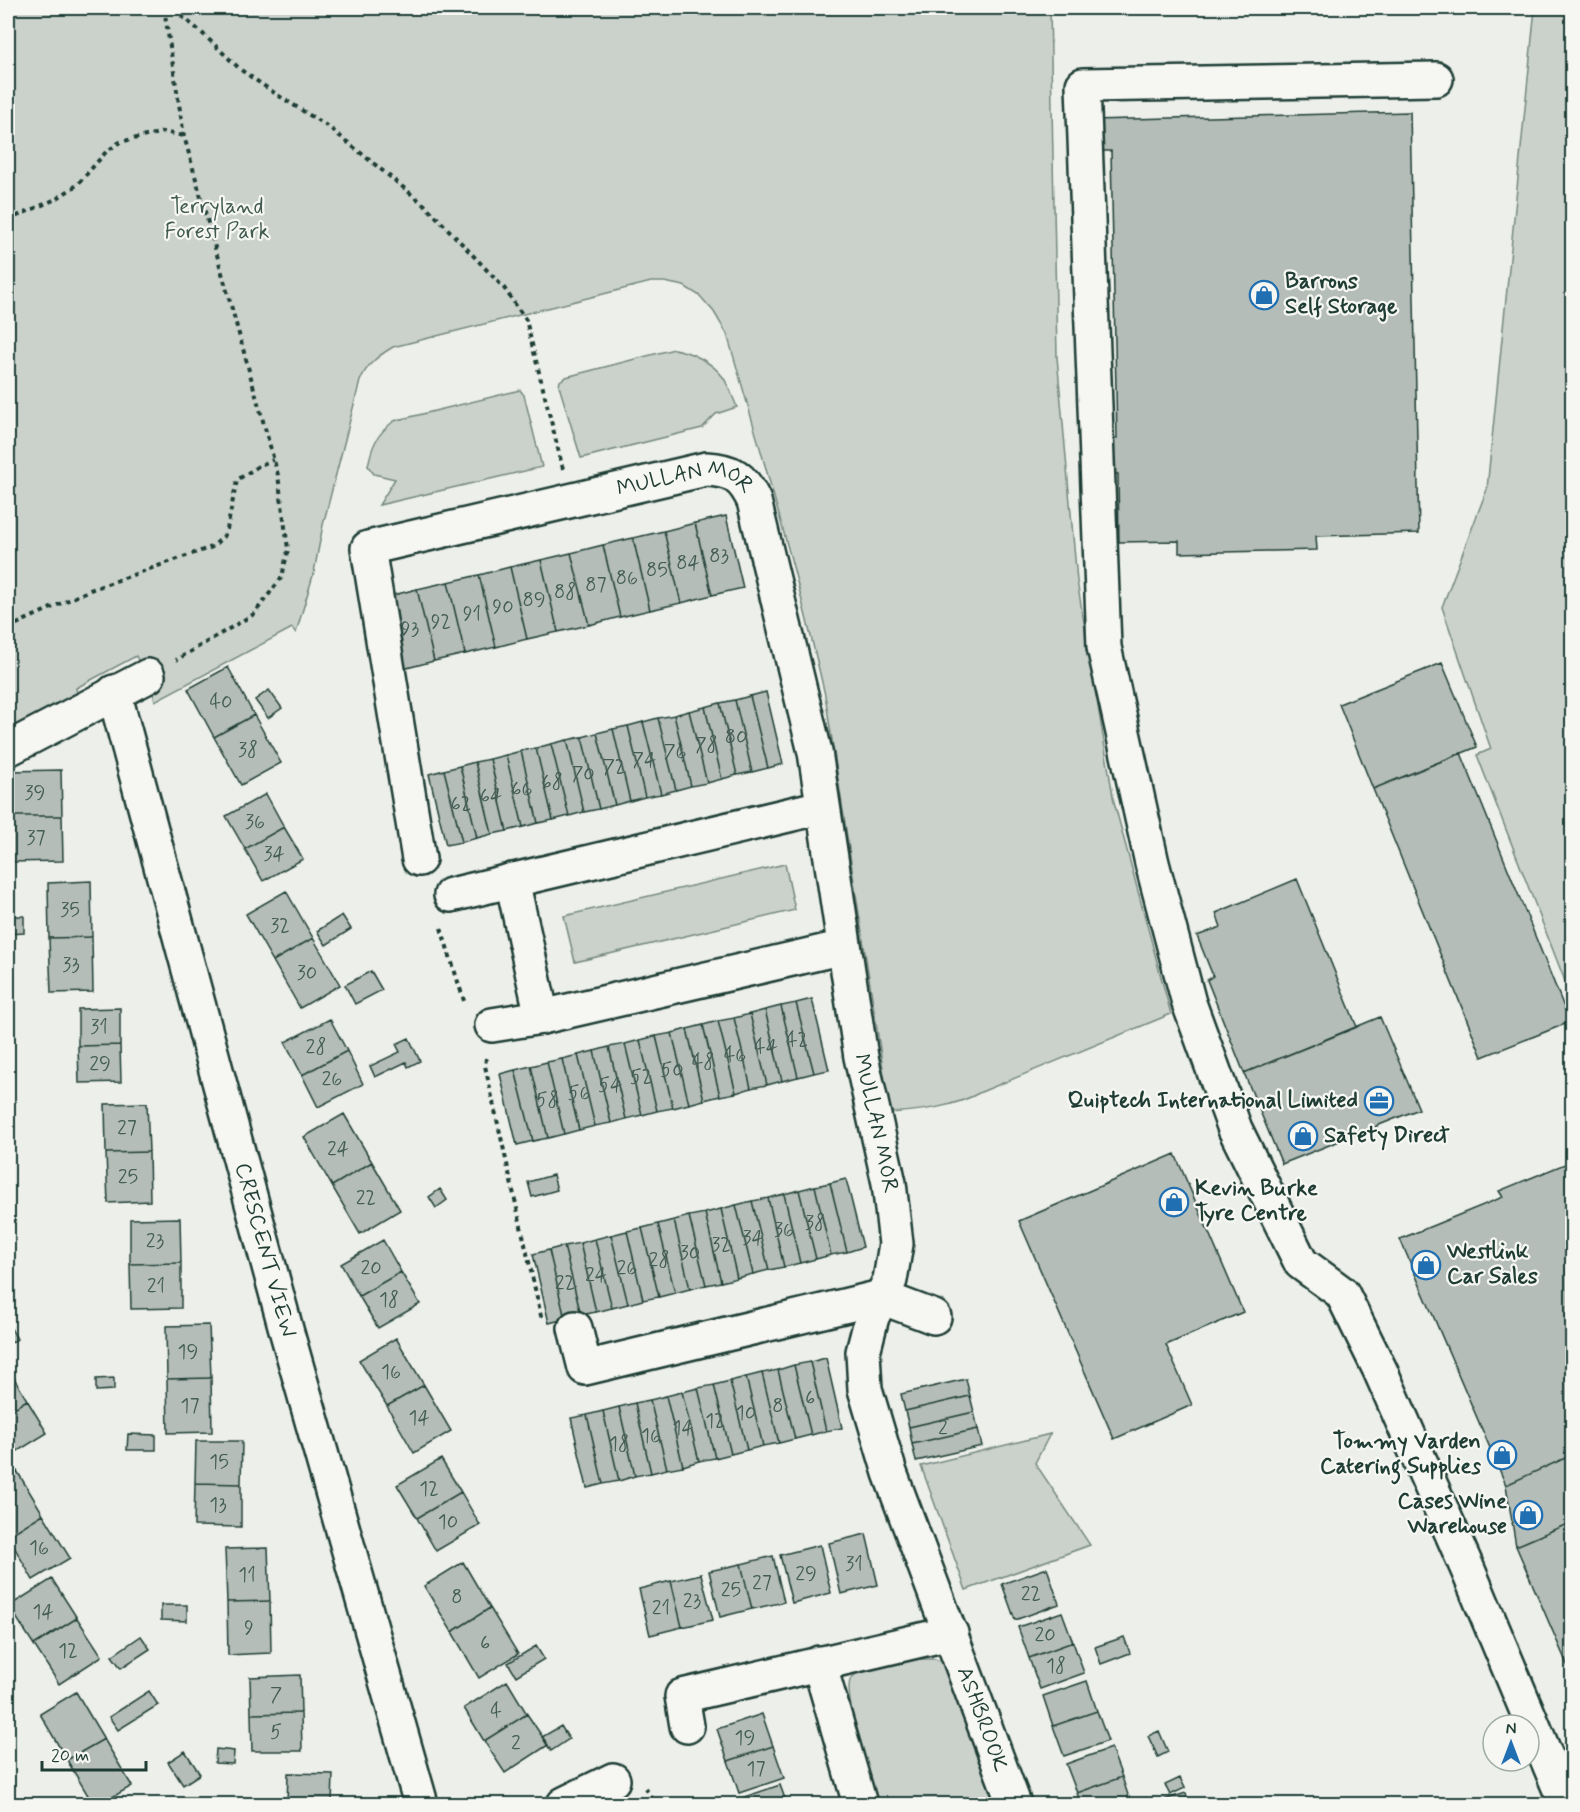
<svg xmlns="http://www.w3.org/2000/svg" width="1580" height="1812" viewBox="0 0 1580 1812" font-family="Mynerve,sans-serif">
  <rect width="100%" height="100%" fill="#edefea"/>
  <filter id="ink" filterUnits="userSpaceOnUse"><feTurbulence type="fractalNoise" baseFrequency=".0167" numOctaves="2"/><feDisplacementMap in="SourceGraphic" scale="12" xChannelSelector="R" yChannelSelector="G"/><feConvolveMatrix kernelMatrix="1 2 1 2 8 2 1 2 1" color-interpolation-filters="sRGB"/></filter>
  <g filter="url(#ink)">
    <!-- green -->
    <path fill="#cbd2cc" stroke="#758880" stroke-width="1.5" d="M32,8H1050L1057,357L1077,581L1114,802L1171,1014L981,1092C954,1107 921,1111 890,1113L825,695C797,573 762,454 727,334L714,312L700,296L684,286L664,282H651L393,347C378,356 367,364 360,381L323,525L314,572L296,633L292,628L155,701L149,677L142,669L136,656L76,688L79,702L8,740V10Z
      M1535,8H1572V999L1477,755L1491,749L1442,607L1487,489Z
      M674,349C691,352 712,362 723,377C729,386 733,398 737,407L716,414L702,428L581,458L559,386L560,381L566,377Z
      M520,390L524,395L542,467L379,505L395,479L374,474L368,466C372,445 377,434 394,421Z
      M785,864L795,910L575,962L564,916Z
      M1050,1434L1035,1463L1090,1545L966,1590L921,1466Z
      M902,1659H935L943,1662L949,1671L998,1804H877C872,1785 841,1691 851,1679C861,1665 886,1663 902,1659Z"/>
    <!-- building -->
    <path fill="#b4bdb8" stroke="#1f3d34" stroke-width="1.5" d="M1410,112L1419,533L1316,536L1317,550L1179,553V541L1119,542L1118,474H1109V438H1117L1111,151H1092V120Z
      M726,516L743,588L712,595L695,523Z
      M695,523L712,595L681,603L664,531Z
      M664,531L681,603L650,610L633,538Z
      M633,538L650,610L620,617L603,545Z
      M603,545L620,617L589,625L571,553Z
      M571,553L589,625L558,632L541,560Z
      M541,560L558,632L527,639L510,567Z
      M510,567L527,639L496,647L479,575Z
      M479,575L496,647L465,654L448,582Z
      M448,582L465,654L434,661L417,589Z
      M417,589L434,661L403,669L386,597Z
      M1442,663L1477,747L1373,789L1339,704Z
      M228,667L254,715L214,737L188,689Z
      M269,690L282,708L268,718L255,700Z
      M766,692L783,764L768,768L750,696Z
      M750,696L768,768L752,772L735,700Z
      M735,700L752,772L737,775L720,703Z
      M720,703L737,775L722,779L705,707Z
      M705,707L722,779L707,783L689,711Z
      M689,711L707,783L691,786L674,715Z
      M254,715L281,763L241,785L214,737Z
      M674,715L691,786L676,790L658,718Z
      M658,718L676,790L661,794L643,722Z
      M643,722L661,794L645,797L628,726Z
      M628,726L645,797L630,801L613,729Z
      M613,729L630,801L615,805L597,733Z
      M597,733L615,805L599,809L582,737Z
      M582,737L599,809L584,812L567,740Z
      M567,740L584,812L569,816L551,744Z
      M551,744L569,816L553,820L536,748Z
      M536,748L553,820L538,823L521,751Z
      M521,751L538,823L523,827L506,755Z
      M1461,753L1570,1022L1482,1057L1373,789Z
      M506,755L523,827L507,831L490,759Z
      M490,759L507,831L492,834L475,762Z
      M475,762L492,834L477,838L460,766Z
      M460,766L477,838L462,842L444,770Z
      M61,770L62,816H8V771Z
      M444,770L462,842L446,845L429,774Z
      M266,794L284,827L245,849L226,816Z
      M8,816H62L63,861L9,862Z
      M284,827L303,859L263,881L245,849Z
      M1297,879L1357,1027L1244,1073L1207,980L1213,976L1197,936L1221,927L1216,913Z
      M91,881L92,937L49,938L48,883Z
      M286,891L313,938L273,961L246,914Z
      M342,915L351,929L326,945L317,931Z
      M8,916H24V933L8,934Z
      M92,937L93,992L51,993L49,938Z
      M313,938L340,985L300,1008L273,961Z
      M371,971L382,990L355,1004L345,985Z
      M812,999L829,1070L814,1073L796,1003Z
      M796,1003L814,1073L798,1077L781,1006Z
      M781,1006L798,1077L782,1081L765,1010Z
      M120,1008V1045L78,1046V1009Z
      M765,1010L782,1081L767,1085L750,1014Z
      M750,1014L767,1085L751,1088L734,1018Z
      M1380,1017L1419,1109L1282,1164L1244,1073Z
      M734,1018L751,1088L736,1093L718,1021Z
      M330,1019L347,1051L302,1075L285,1042Z
      M718,1021L736,1093L720,1096L703,1025Z
      M703,1025L720,1096L704,1100L687,1029Z
      M687,1029L704,1100L689,1104L672,1033Z
      M672,1033L689,1104L673,1108L656,1036Z
      M656,1036L673,1108L657,1111L640,1040Z
      M409,1038L420,1061L408,1067L406,1062L375,1077L370,1066L400,1052L396,1044Z
      M640,1040L657,1111L642,1115L625,1044Z
      M625,1044L642,1115L626,1119L609,1047Z
      M120,1045L121,1082L79,1083L78,1046Z
      M609,1047L626,1119L611,1123L594,1051Z
      M347,1051L363,1084L318,1107L302,1075Z
      M594,1051L611,1123L595,1126L578,1055Z
      M578,1055L595,1126L579,1130L562,1059Z
      M562,1059L579,1130L564,1134L547,1062Z
      M547,1062L564,1134L548,1138L531,1066Z
      M531,1066L548,1138L533,1141L515,1070Z
      M515,1070L533,1141L517,1145L500,1074Z
      M147,1103L149,1152L106,1153L105,1104Z
      M344,1114L372,1162L332,1186L304,1137Z
      M149,1152L150,1201L108,1203L106,1153Z
      M1175,1154L1243,1312L1166,1345L1192,1405L1114,1439L1019,1221Z
      M1572,1161V1455L1506,1485L1400,1239L1503,1197L1499,1191Z
      M372,1162L400,1210L360,1234L332,1186Z
      M553,1175L557,1190L532,1197L528,1182Z
      M846,1179L863,1247L847,1252L830,1183Z
      M830,1183L847,1252L831,1255L815,1186Z
      M815,1186L831,1255L816,1259L799,1190Z
      M440,1189L447,1200L436,1208L429,1197Z
      M799,1190L816,1259L800,1263L784,1194Z
      M784,1194L800,1263L784,1267L768,1198Z
      M768,1198L784,1267L769,1270L752,1201Z
      M752,1201L769,1270L753,1274L736,1205Z
      M736,1205L753,1274L737,1278L721,1209Z
      M721,1209L737,1278L721,1282L705,1213Z
      M705,1213L721,1282L706,1285L689,1216Z
      M689,1216L706,1285L690,1289L674,1220Z
      M180,1218L181,1263L130,1264V1219Z
      M674,1220L690,1289L675,1293L658,1224Z
      M658,1224L675,1293L659,1297L642,1228Z
      M642,1228L659,1297L643,1300L627,1231Z
      M627,1231L643,1300L628,1304L611,1235Z
      M611,1235L628,1304L612,1308L595,1239Z
      M595,1239L612,1308L596,1312L580,1243Z
      M383,1240L401,1272L359,1296L341,1264Z
      M580,1243L596,1312L581,1315L564,1246Z
      M564,1246L581,1315L565,1319L549,1250Z
      M549,1250L565,1319L549,1323L533,1254Z
      M181,1263V1308L131,1309L130,1264Z
      M401,1272L420,1304L378,1328L359,1296Z
      M8,1323L17,1339L8,1345Z
      M209,1325L211,1378L167,1379L166,1326Z
      M396,1338L424,1385L387,1406L359,1360Z
      M826,1358L842,1428L826,1431L810,1362Z
      M810,1362L826,1431L811,1435L794,1365Z
      M794,1365L811,1435L795,1439L778,1370Z
      M8,1368L27,1400L8,1412Z
      M778,1370L795,1439L779,1443L762,1373Z
      M762,1373L779,1443L763,1446L746,1377Z
      M746,1377L763,1446L747,1450L730,1381Z
      M114,1378V1390L96,1391V1379Z
      M211,1378L212,1432L168,1433L167,1379Z
      M966,1379L970,1396L905,1411L901,1394Z
      M730,1381L747,1450L731,1454L714,1385Z
      M424,1385L451,1431L414,1453L387,1406Z
      M714,1385L731,1454L715,1458L698,1388Z
      M698,1388L715,1458L699,1461L682,1392Z
      M682,1392L699,1461L683,1466L666,1396Z
      M666,1396L683,1466L667,1469L650,1400Z
      M970,1396L974,1412L909,1427L905,1411Z
      M27,1400L47,1433L8,1457V1412Z
      M650,1400L667,1469L651,1473L635,1403Z
      M635,1403L651,1473L635,1476L619,1407Z
      M619,1407L635,1476L619,1481L603,1411Z
      M603,1411L619,1481L603,1484L587,1415Z
      M974,1412L978,1429L912,1444L909,1427Z
      M587,1415L603,1484L587,1488L571,1418Z
      M978,1429L982,1446L916,1461L912,1444Z
      M128,1434L156,1435V1450H127Z
      M196,1441H242L241,1484L195,1483Z
      M1572,1455V1522L1516,1546L1506,1485Z
      M441,1459L461,1492L417,1518L397,1485Z
      M17,1471L43,1514L8,1536V1476Z
      M195,1483L241,1484V1527L194,1526Z
      M461,1492L480,1525L436,1551L417,1518Z
      M43,1514L70,1558L33,1580L8,1536Z
      M1572,1522V1676L1516,1546Z
      M866,1534L878,1585L841,1594L829,1543Z
      M820,1545L831,1593L792,1603L780,1555Z
      M268,1548L270,1601L227,1602L225,1549Z
      M773,1556L784,1602L752,1609L741,1564Z
      M463,1562L490,1608L452,1632L424,1586Z
      M741,1564L752,1609L720,1617L709,1571Z
      M1047,1568L1059,1604L1015,1620L1002,1584Z
      M701,1574L713,1620L682,1627L671,1581Z
      M52,1579L77,1618L34,1645L9,1606Z
      M671,1581L682,1627L650,1635L639,1589Z
      M270,1601L271,1653L228,1655L227,1602Z
      M161,1605H187V1621L161,1620Z
      M490,1608L518,1654L479,1678L452,1632Z
      M1062,1612L1073,1642L1029,1658L1018,1627Z
      M77,1618L102,1656L59,1684L34,1645Z
      M141,1636L150,1649L121,1668L112,1656Z
      M1124,1637L1130,1653L1101,1664L1095,1647Z
      M1073,1642L1084,1673L1040,1689L1029,1658Z
      M536,1646L544,1659L516,1676L508,1663Z
      M300,1675L301,1713L251,1714L250,1677Z
      M507,1681L527,1714L484,1741L464,1708Z
      M1087,1681L1097,1711L1053,1726L1043,1696Z
      M149,1691L158,1705L118,1730L109,1717Z
      M76,1692L104,1739L67,1760L40,1714Z
      M1097,1711L1108,1741L1064,1756L1053,1726Z
      M301,1713L302,1751H252L251,1714Z
      M527,1714L548,1745L505,1773L484,1741Z
      M762,1714L773,1746L728,1761L717,1729Z
      M561,1726L569,1739L551,1751L542,1737Z
      M1159,1731L1168,1752L1158,1757L1148,1736Z
      M104,1739L132,1786L100,1804H93L67,1760Z
      M773,1746L784,1778L739,1793L728,1761Z
      M1111,1748L1122,1777L1077,1793L1066,1764Z
      M216,1749L234,1751L233,1764L215,1763Z
      M185,1751L200,1774L183,1785L168,1762Z
      M288,1773L333,1774L332,1804H287Z
      M1122,1777L1131,1804H1081L1077,1793Z
      M1180,1778L1185,1788L1170,1795L1165,1785Z
      M780,1785L787,1804H737L736,1800Z
      M1186,1793L1189,1804H1161L1160,1801Z"/>
    <g fill="none" stroke-linecap="round" stroke-linejoin="round">
      <!-- minor casing -->
      <g stroke="#1f3d34" stroke-width="38">
        <g id="minor">
          <path d="M1436,79L1083,85L1104,647L1152,863L1189,1003L1235,1129L1301,1263L1342,1293L1380,1370L1468,1570L1566,1804"/>
          <path id="s1" d="M114,692L287,1333L421,1804"/>
          <path d="M8,749L148,676"/>
          <path id="s2" d="M419,859L368,548L706,469C732,470 743,477 754,501L815,752L861,1057L889,1183L896,1244L890,1280L872,1317L863,1352L865,1389L890,1473L1014,1804"/>
          <path d="M512,880L542,1017"/>
          <path d="M451,895L822,807"/>
          <path d="M492,1025L542,1017L844,947"/>
          <path d="M575,1328L585,1368L881,1297L934,1317"/>
          <path d="M819,1663L860,1804"/>
          <path d="M687,1726L682,1696L951,1633"/>
          <path d="M564,1804L613,1780"/>
        </g>
      </g>
      <!-- path -->
      <path stroke="#1f3d34" stroke-width="4" stroke-dasharray="4.5 4.5" stroke-linecap="butt" d="M164,8L184,136L278,475L288,549L282,577L254,614L176,660
        M165,8L179,14L201,32L241,70L276,94L330,128L426,206L504,288L526,320L563,469
        M8,220L56,199L77,185L106,152L120,142L163,132L184,136
        M8,628L90,590L212,547L226,534L237,480L260,465L273,460
        M441,928L465,1004
        M486,1058L485,1066L542,1320
        M645,1788L656,1804"/>
      <!-- minor -->
      <use href="#minor" stroke="#f6f6f2" stroke-width="33"/>
    </g>
  </g>
  <!-- icons -->
  <defs>
    <g id="shop-ring" transform="scale(1.5)"><circle r="9.5" fill="#f6f6f2" stroke="#1f6fb2" stroke-width="1.5"/><path d="M-5-2.5h2.3a2.7 3.5 0 0 1 5.4 0H5L5.5 6h-11ZM-1.5-2.5h3a1.5 2.3 0 0 0-3 0Z" fill="#1f6fb2"/></g>
    <g id="office-ring" transform="scale(1.5)"><circle r="9.5" fill="#f6f6f2" stroke="#1f6fb2" stroke-width="1.5"/><path d="M-6-3h4V-5.5h4V-3h4V5H-6ZM-1-4.5V-3h2v-1.5ZM-6 0V1H6V0Z" fill="#1f6fb2"/></g>
  </defs>
  <g fill-rule="evenodd">
    <use href="#shop-ring" x="1264" y="295"/>
    <use href="#office-ring" x="1379" y="1101"/>
    <use href="#shop-ring" x="1303" y="1136"/>
    <use href="#shop-ring" x="1174" y="1202"/>
    <use href="#shop-ring" x="1426" y="1265"/>
    <use href="#shop-ring" x="1502" y="1455"/>
    <use href="#shop-ring" x="1528" y="1515"/>
  </g>
  <g text-anchor="middle" dominant-baseline="central" stroke-width="4.5" stroke-linejoin="round" paint-order="stroke">
    <!-- number labels -->
    <g font-size="20" fill="#445d55">
      <text x="719" y="556">83</text>
      <text x="688" y="563">84</text>
      <text x="657" y="570">85</text>
      <text x="627" y="578">86</text>
      <text x="596" y="585">87</text>
      <text x="565" y="592">88</text>
      <text x="534" y="600">89</text>
      <text x="503" y="607">90</text>
      <text x="472" y="614">91</text>
      <text x="441" y="622">92</text>
      <text x="410" y="629">93</text>
      <text x="221" y="702">40</text>
      <text x="736" y="737">80</text>
      <text x="706" y="745">78</text>
      <text x="248" y="750">38</text>
      <text x="675" y="752">76</text>
      <text x="644" y="760">74</text>
      <text x="614" y="767">72</text>
      <text x="583" y="774">70</text>
      <text x="552" y="782">68</text>
      <text x="522" y="789">66</text>
      <text x="35" y="793">39</text>
      <text x="491" y="796">64</text>
      <text x="461" y="804">62</text>
      <text x="255" y="822">36</text>
      <text x="36" y="838">37</text>
      <text x="274" y="854">34</text>
      <text x="70" y="910">35</text>
      <text x="280" y="926">32</text>
      <text x="71" y="965">33</text>
      <text x="307" y="973">30</text>
      <text x="99" y="1027">31</text>
      <text x="797" y="1040">42</text>
      <text x="316" y="1047">28</text>
      <text x="766" y="1047">44</text>
      <text x="735" y="1055">46</text>
      <text x="703" y="1062">48</text>
      <text x="100" y="1064">29</text>
      <text x="672" y="1070">50</text>
      <text x="641" y="1077">52</text>
      <text x="332" y="1079">26</text>
      <text x="610" y="1085">54</text>
      <text x="579" y="1093">56</text>
      <text x="547" y="1100">58</text>
      <text x="127" y="1128">27</text>
      <text x="338" y="1149">24</text>
      <text x="128" y="1177">25</text>
      <text x="366" y="1198">22</text>
      <text x="815" y="1223">38</text>
      <text x="784" y="1230">36</text>
      <text x="753" y="1238">34</text>
      <text x="155" y="1241">23</text>
      <text x="721" y="1245">32</text>
      <text x="690" y="1253">30</text>
      <text x="659" y="1260">28</text>
      <text x="371" y="1268">20</text>
      <text x="627" y="1268">26</text>
      <text x="596" y="1275">24</text>
      <text x="565" y="1283">22</text>
      <text x="156" y="1286">21</text>
      <text x="389" y="1300">18</text>
      <text x="188" y="1352">19</text>
      <text x="391" y="1372">16</text>
      <text x="810" y="1398">6</text>
      <text x="190" y="1406">17</text>
      <text x="778" y="1406">8</text>
      <text x="746" y="1413">10</text>
      <text x="419" y="1418">14</text>
      <text x="715" y="1421">12</text>
      <text x="683" y="1428">14</text>
      <text x="943" y="1428">2</text>
      <text x="651" y="1436">16</text>
      <text x="619" y="1444">18</text>
      <text x="219" y="1462">15</text>
      <text x="429" y="1489">12</text>
      <text x="218" y="1505">13</text>
      <text x="448" y="1522">10</text>
      <text x="39" y="1548">16</text>
      <text x="854" y="1564">31</text>
      <text x="806" y="1574">29</text>
      <text x="247" y="1575">11</text>
      <text x="762" y="1583">27</text>
      <text x="731" y="1590">25</text>
      <text x="1031" y="1594">22</text>
      <text x="457" y="1597">8</text>
      <text x="692" y="1601">23</text>
      <text x="661" y="1608">21</text>
      <text x="43" y="1612">14</text>
      <text x="249" y="1628">9</text>
      <text x="1045" y="1635">20</text>
      <text x="485" y="1643">6</text>
      <text x="68" y="1651">12</text>
      <text x="1056" y="1666">18</text>
      <text x="276" y="1695">7</text>
      <text x="496" y="1711">4</text>
      <text x="276" y="1732">5</text>
      <text x="745" y="1738">19</text>
      <text x="516" y="1743">2</text>
      <text x="756" y="1769">17</text>
    </g>
    <!-- park labels -->
    <g font-size="22" fill="#415b52" stroke="#f6f6f2">
      <text x="217" y="207">Terryland<tspan x="217" dy="25">Forest Park</tspan></text>
    </g>
    <!-- poi labels -->
    <g font-size="22" font-weight="bold" fill="#1f3d34" stroke="#f6f6f2" text-anchor="start">
      <text x="1285" y="282">Barrons<tspan x="1285" dy="25">Self Storage</tspan></text>
      <text x="1358" y="1101" text-anchor="end">Quiptech International Limited</text>
      <text x="1324" y="1136">Safety Direct</text>
      <text x="1195" y="1189">Kevin Burke<tspan x="1195" dy="25">Tyre Centre</tspan></text>
      <text x="1447" y="1252">Westlink<tspan x="1447" dy="25">Car Sales</tspan></text>
      <text x="1481" y="1442" text-anchor="end">Tommy Varden<tspan x="1481" dy="25">Catering Supplies</tspan></text>
      <text x="1507" y="1502" text-anchor="end">Cases Wine<tspan x="1507" dy="25">Warehouse</tspan></text>
    </g>
    <!-- street labels -->
    <g font-size="22" fill="#1f3d34" stroke="#f6f6f2">
      <text stroke="none"><textPath href="#s2" startOffset="642">MULLAN MOR</textPath></text>
      <text stroke="none"><textPath href="#s2" startOffset="1359">MULLAN MOR</textPath></text>
      <text stroke="none"><textPath href="#s1" startOffset="578">CRESCENT VIEW</textPath></text>
      <text stroke="none"><textPath href="#s2" startOffset="1983">ASHBROOK</textPath></text>
    </g>
  </g>
  <!-- margin -->
  <rect width="1580" height="1812" fill="none" stroke="#f6f6f2" stroke-width="30"/>
  <rect x="15" y="15" width="1550" height="1782" fill="none" stroke="#1f3d34" stroke-width="2" filter="url(#ink)"/>
  <!-- north arrow -->
  <g transform="translate(1511 1743)"><circle r="28" fill="#f6f6f2" stroke="#a0aca6" stroke-width="1.5"/>
  <path d="M0-4.5L10 22L0 15L-10 22Z" fill="#1f6fb2"/>
  <text y="-9" font-size="16" font-weight="bold" text-anchor="middle" fill="#1f3d34">N</text>
  </g>
  <!-- scale -->
  <path d="M42 1761v9h104v-9" fill="none" stroke="#1f3d34" stroke-width="3"/>
  <text x="51" y="1761" font-size="18" fill="#1f3d34" stroke="#f6f6f2" stroke-width="4.5" paint-order="stroke">20 m</text>
</svg>
